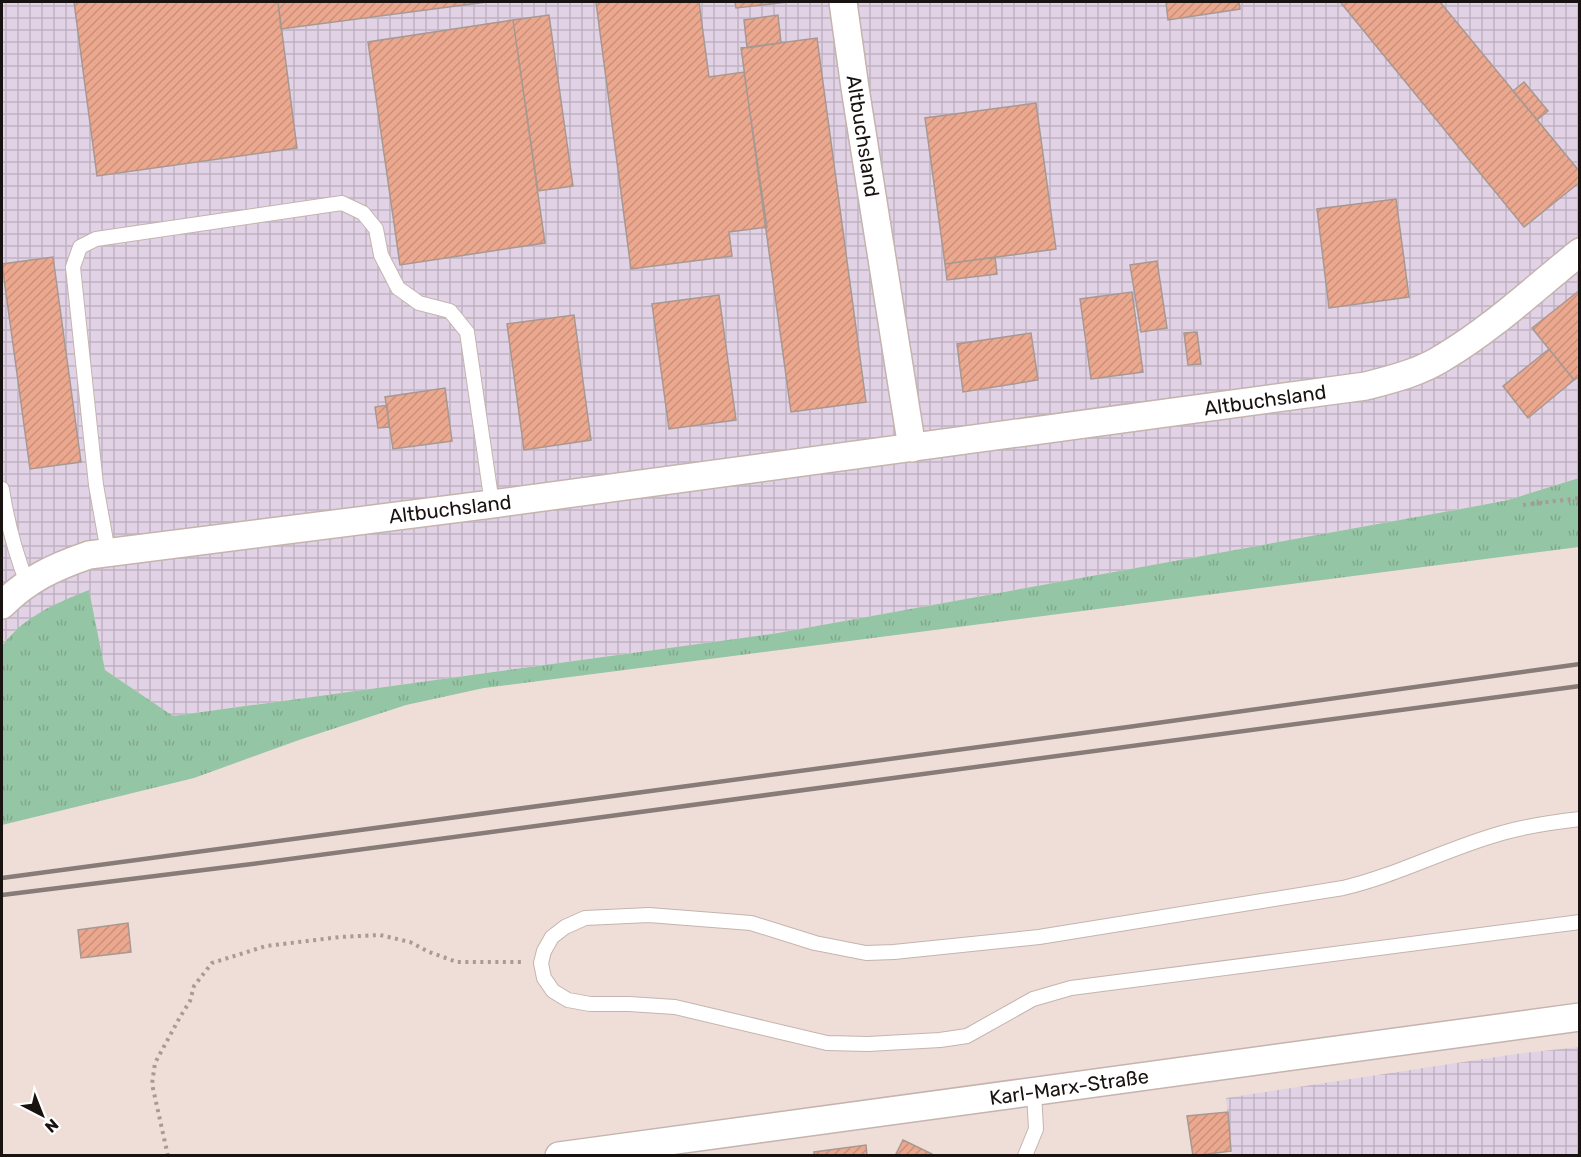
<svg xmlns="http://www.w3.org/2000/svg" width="1581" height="1157" viewBox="0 0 1581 1157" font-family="Rubik,sans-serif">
  <defs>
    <pattern id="industrial-grid" width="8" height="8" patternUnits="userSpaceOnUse" patternTransform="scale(1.5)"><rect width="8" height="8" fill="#e1d2e5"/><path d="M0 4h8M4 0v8" fill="none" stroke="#c0b3c3"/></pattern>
    <pattern id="grass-tufts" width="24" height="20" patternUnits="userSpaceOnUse" patternTransform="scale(1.5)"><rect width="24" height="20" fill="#94c5a4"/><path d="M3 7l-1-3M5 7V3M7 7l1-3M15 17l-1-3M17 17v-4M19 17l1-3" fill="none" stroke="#7fa88c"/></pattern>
    <pattern id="building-hatch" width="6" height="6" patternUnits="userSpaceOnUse" patternTransform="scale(1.5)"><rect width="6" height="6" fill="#eba88f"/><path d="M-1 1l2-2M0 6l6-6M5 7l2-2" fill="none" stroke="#c9907a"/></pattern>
  </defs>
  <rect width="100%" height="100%" fill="#efded7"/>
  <!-- industrial -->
  <path fill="url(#industrial-grid)" d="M2,2H1579V478L1508,500L1477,506L778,633L173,716L105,670L89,590L11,633L2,646Z
    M1579,1047V1155H1232L1226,1098L1516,1054Z"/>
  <!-- grass -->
  <path fill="url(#grass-tufts)" d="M1579,478V547L484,688L406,705L299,740L194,778L2,825V646C23,617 56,603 89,590L105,670L173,716L778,633L1477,506L1508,500Z"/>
  <!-- building -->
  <path fill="url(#building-hatch)" stroke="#a89892" stroke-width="1.5" d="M74,2H278L297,148L97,176Z
    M278,2H487L281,29Z
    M596,2H699L709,77L744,72L767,227L729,232L732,256L631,269Z
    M735,2H788L736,8Z
    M1166,2H1239L1240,9L1168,20Z
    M1343,2H1440L1580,172V182L1524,227L1341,3Z
    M549,15L573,186L538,191L513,20Z
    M778,15L781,43L747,48L744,20Z
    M513,20L545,243L400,265L368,42Z
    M817,38L866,402L791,412L741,48Z
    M1524,82L1548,111L1537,120L1513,91Z
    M1036,103L1056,249L945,264L925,118Z
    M1396,199L1409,297L1329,308L1317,209Z
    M53,257L81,462L30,469L2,264Z
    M995,257L997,274L947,280L945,264Z
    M1157,261L1167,328L1141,332L1130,265Z
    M1580,290V376L1574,380L1532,328Z
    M1132,292L1143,372L1091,379L1080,299Z
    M719,295L736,420L669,429L652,304Z
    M574,315L591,440L524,450L507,324Z
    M1197,332L1201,364L1188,365L1184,333Z
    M1031,333L1038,380L963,392L957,344Z
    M1549,349L1574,380L1528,418L1503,386Z
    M445,388L452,441L393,449L385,397Z
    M387,405L389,427L378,428L375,407Z
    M128,923L131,952L81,958L78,930Z
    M1228,1112L1231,1151L1193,1156L1187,1116Z
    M903,1140L932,1154V1156H895Z
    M866,1145L867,1156H814V1152Z"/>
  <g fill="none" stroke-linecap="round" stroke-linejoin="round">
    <!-- service casing -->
    <g stroke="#c5b4ae" stroke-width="16">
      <path id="service" d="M2,489C7,522 15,552 27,583
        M108,552L96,485L73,267L80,247L96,239L342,203L363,213L376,229L381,255L398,288L419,303L450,311L467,332L492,504
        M1580,819C1553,822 1527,826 1502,833C1448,848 1398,875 1343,888L1039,937L894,952L866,953L815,943L751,923L649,915L585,918L565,927L552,937L544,951L541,963L544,978L553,991L568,1000L590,1004H629L675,1007L827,1043L868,1044L940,1040L967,1036L1033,999L1071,988L1580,922
        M1025,1156L1036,1129L1034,1092"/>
    </g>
    <!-- minor casing -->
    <g stroke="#c5b4ae" stroke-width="30">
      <path id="minor" d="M843,2L855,88L912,448
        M2,605C28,579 54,567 89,555L492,504L1366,386C1393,379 1421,372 1444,357C1493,328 1536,287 1580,252
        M559,1156L1580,1017"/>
    </g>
    <!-- path -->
    <path stroke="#a89b96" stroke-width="4" stroke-dasharray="3 4.5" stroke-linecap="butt" d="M1523,505L1580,498
      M168,1156L152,1084L155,1063L180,1017L190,1001L194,986L212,963L266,946L340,937L380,935L410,942L429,952L457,962H522"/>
    <!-- service -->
    <use href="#service" stroke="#fff" stroke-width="14"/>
    <!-- minor -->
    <use href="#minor" stroke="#fff" stroke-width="27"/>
    <!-- rail -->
    <path stroke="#887c78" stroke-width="4.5" d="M2,878L1128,727L1580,664
      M2,895L252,864L1580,686"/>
  </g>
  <g text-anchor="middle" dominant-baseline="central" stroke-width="4.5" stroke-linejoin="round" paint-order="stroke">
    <!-- street labels -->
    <g font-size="20" fill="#181210" stroke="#fff">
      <text transform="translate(863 136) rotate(81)">Altbuchsland</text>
      <text transform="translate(1265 400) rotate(-8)">Altbuchsland</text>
      <text transform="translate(450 509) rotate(-7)">Altbuchsland</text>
      <text transform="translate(1069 1087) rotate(-8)">Karl-Marx-Straße</text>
    </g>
  </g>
  <!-- border -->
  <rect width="1581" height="1157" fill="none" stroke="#181210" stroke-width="6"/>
  <!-- north arrow -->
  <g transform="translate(42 1115) rotate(138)" stroke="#ffffff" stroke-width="4.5" paint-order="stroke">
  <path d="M0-4.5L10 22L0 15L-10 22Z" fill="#181210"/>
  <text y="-9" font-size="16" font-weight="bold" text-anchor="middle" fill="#181210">N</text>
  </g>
</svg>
